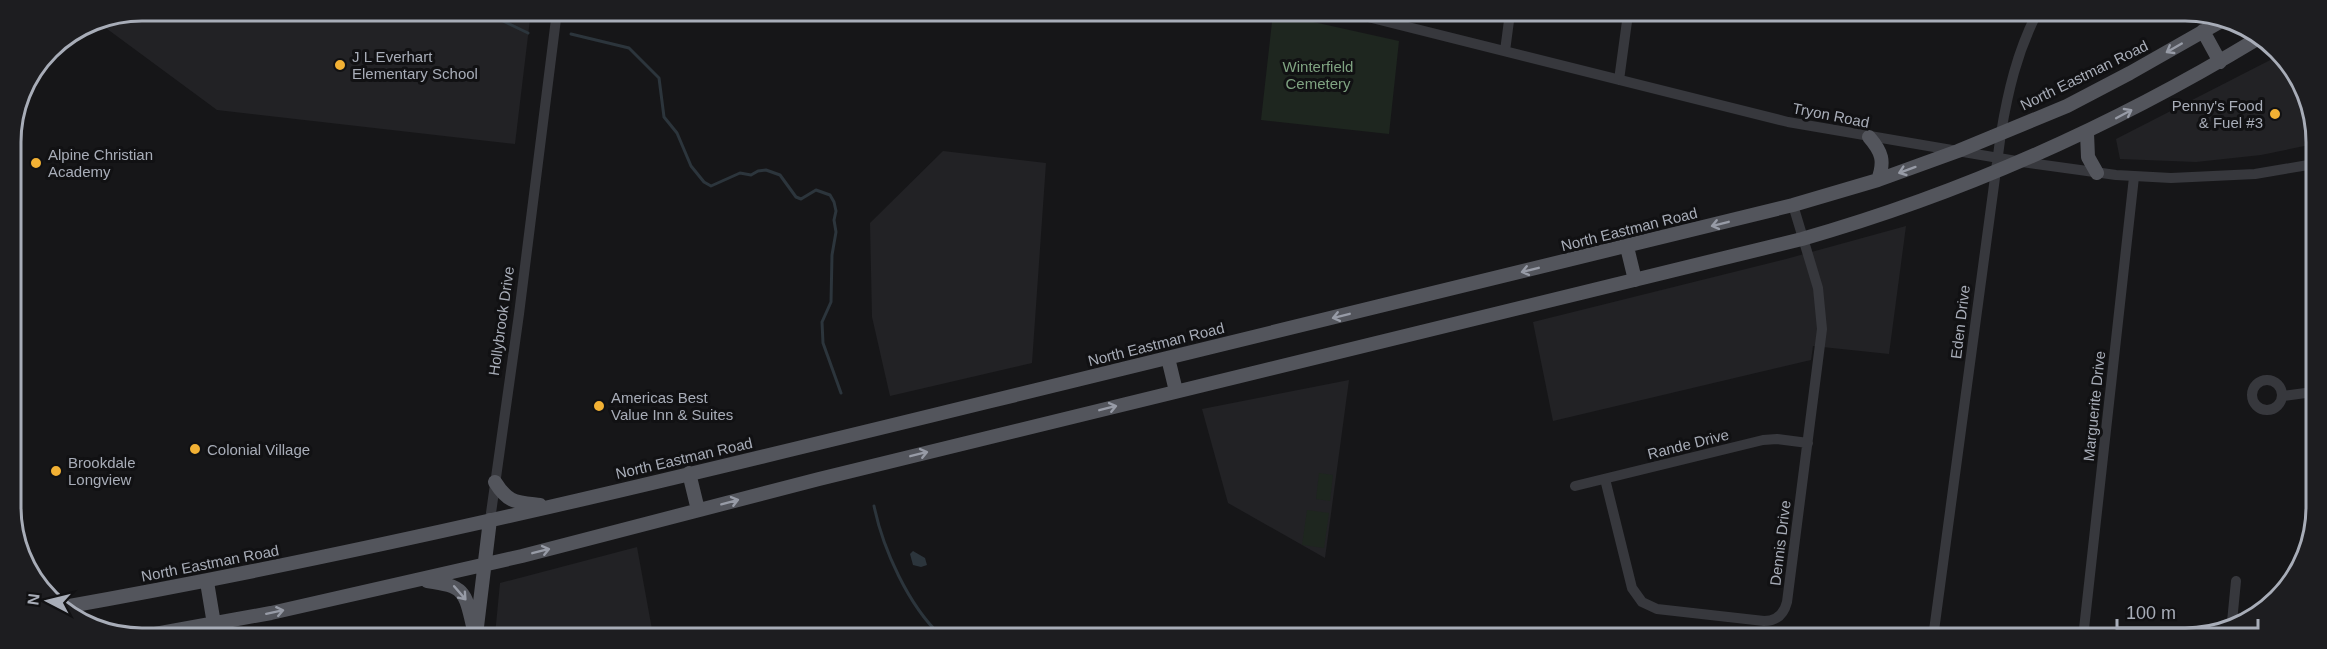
<svg xmlns="http://www.w3.org/2000/svg" width="2327" height="649" viewBox="0 0 2327 649" font-family="Arial,sans-serif">
  <rect width="100%" height="100%" fill="#161618"/>
  <!-- built -->
  <path fill="#222225" d="M142,11H531L515,144L217,110L95,20Z
    M2282,54L2314,117V144L2261,155L2196,162L2120,159L2116,139Z
    M943,151L1046,163L1032,363L890,396L872,317L870,223Z
    M1906,226L1889,354L1813,346L1811,360L1553,421L1533,322L1786,259Z
    M1349,380L1325,558L1228,503L1202,409Z
    M637,547L653,635H495L500,583Z"/>
  <!-- green -->
  <path fill="#1e261f" d="M1273,13L1399,41L1389,134L1261,120Z
    M1319,473L1333,475L1330,501L1316,499Z
    M1307,510L1329,513L1324,548L1302,545Z"/>
  <!-- water -->
  <path fill="#2c353c" d="M913,551L925,558L927,565L921,567L913,565L910,554Z"/>
  <g fill="none" stroke-linecap="round" stroke-linejoin="round">
    <!-- stream -->
    <path stroke="#2c353c" stroke-width="3" d="M493,11L499,19L528,33
      M571,34L629,48L659,78L664,117L677,133L691,166L704,182L711,186L740,173L751,175L758,171L766,170L780,175L796,197L801,199L816,190L830,195L834,202L836,211L834,220L836,232L832,255L831,302L822,322L823,343L841,393
      M874,506C883,549 908,605 941,636"/>
    <!-- minor -->
    <path stroke="#37383d" stroke-width="10" d="M1352,13L1788,122L2022,162L2116,175L2171,178L2255,174L2314,164
      M1505,51L1510,13
      M1619,80L1628,14
      M2252 395a15 15 0 1 1 30 0a15 15 0 1 1-30 0Z
      M2283,396L2313,392
      M1605,479L1632,588L1642,602L1657,609L1764,621C1777,621 1784,614 1787,602L1822,329L1818,288L1793,205
      M1575,486L1763,440L1777,439L1808,443
      M490,520L519,314L557,11
      M2232,622L2236,581
      M1933,638L2001,133C2008,91 2017,53 2036,15
      M2083,638L2134,177"/>
    <!-- major -->
    <path stroke="#53555c" stroke-width="14" d="M2203,31L2220,62
      M2087,133L2088,157L2097,173
      M1869,137C1882,152 1885,161 1878,180
      M1627,247L1635,280
      M1168,358L1176,391
      M689,473L698,510
      M495,482C508,503 516,502 540,505
      M427,581C464,586 465,591 473,626
      M207,582L214,624
      M64,607C375,552 681,477 987,402C1256,336 1525,272 1793,205L1878,180L1958,151L2067,106L2130,73L2225,19
      M155,634L271,613L522,556L819,479L1802,239C1964,193 2113,126 2257,39
      M476,635L490,520"/>
  </g>
  <!-- one-way arrows -->
  <defs><path id="oneway-shaft" d="M-6 0H5M1.5-3L5.5 0L1.5 3" fill="none" stroke-width="1.6" stroke-linecap="round" stroke-linejoin="round" transform="scale(1.5)"/></defs>
  <g stroke="#979ba6">
    <use href="#oneway-shaft" transform="translate(2174 48) rotate(150)"/>
    <use href="#oneway-shaft" transform="translate(2124 114) rotate(-28)"/>
    <use href="#oneway-shaft" transform="translate(1907 170) rotate(160)"/>
    <use href="#oneway-shaft" transform="translate(1720 224) rotate(166)"/>
    <use href="#oneway-shaft" transform="translate(1530 270) rotate(166)"/>
    <use href="#oneway-shaft" transform="translate(1341 316) rotate(166)"/>
    <use href="#oneway-shaft" transform="translate(1108 408) rotate(-14)"/>
    <use href="#oneway-shaft" transform="translate(919 454) rotate(-14)"/>
    <use href="#oneway-shaft" transform="translate(730 502) rotate(-15)"/>
    <use href="#oneway-shaft" transform="translate(541 551) rotate(-14)"/>
    <use href="#oneway-shaft" transform="translate(460 593) rotate(49)"/>
    <use href="#oneway-shaft" transform="translate(275 612) rotate(-12)"/>
  </g>
  <!-- markers -->
  <g fill="#f2b134" stroke="#111113" stroke-width="2">
    <circle cx="340" cy="65" r="6"/>
    <circle cx="2275" cy="114" r="6"/>
    <circle cx="36" cy="163" r="6"/>
    <circle cx="599" cy="406" r="6"/>
    <circle cx="195" cy="449" r="6"/>
    <circle cx="56" cy="471" r="6"/>
  </g>
  <g text-anchor="middle" dominant-baseline="central" stroke-width="6" stroke-linejoin="round" paint-order="stroke">
    <!-- poi labels -->
    <g font-size="15" fill="#a8adb8" stroke="#111113" text-anchor="start">
      <text x="352" y="56">J L Everhart<tspan x="352" dy="17">Elementary School</tspan></text>
      <text x="2263" y="105" text-anchor="end">Penny's Food<tspan x="2263" dy="17">&amp; Fuel #3</tspan></text>
      <text x="48" y="154">Alpine Christian<tspan x="48" dy="17">Academy</tspan></text>
      <text x="611" y="397">Americas Best<tspan x="611" dy="17">Value Inn &amp; Suites</tspan></text>
      <text x="207" y="449">Colonial Village</text>
      <text x="68" y="462">Brookdale<tspan x="68" dy="17">Longview</tspan></text>
    </g>
    <!-- park labels -->
    <g font-size="15" fill="#7fa381" stroke="#111113">
      <text x="1318" y="66">Winterfield<tspan x="1318" dy="17">Cemetery</tspan></text>
    </g>
    <!-- street labels -->
    <g font-size="15" fill="#a8adb8" stroke="#111113">
      <text transform="translate(2084 75) rotate(-26)">North Eastman Road</text>
      <text transform="translate(1831 115) rotate(11)">Tryon Road</text>
      <text transform="translate(1629 229) rotate(-14)">North Eastman Road</text>
      <text transform="translate(501 321) rotate(-82)">Hollybrook Drive</text>
      <text transform="translate(1960 322) rotate(-83)">Eden Drive</text>
      <text transform="translate(1156 344) rotate(-14)">North Eastman Road</text>
      <text transform="translate(2094 406) rotate(-84)">Marguerite Drive</text>
      <text transform="translate(1688 444) rotate(-14)">Rande Drive</text>
      <text transform="translate(684 458) rotate(-13)">North Eastman Road</text>
      <text transform="translate(1780 543) rotate(-83)">Dennis Drive</text>
      <text transform="translate(210 563) rotate(-11)">North Eastman Road</text>
    </g>
  </g>
  <!-- crop -->
  <path d="M0 0H2327V649H0ZM142 21H2185A121 121 0 0 1 2306 142V507A121 121 0 0 1 2185 628H142A121 121 0 0 1 21 507V142A121 121 0 0 1 142 21Z" fill="#1d1d20" fill-rule="evenodd"/>
  <path fill="none" stroke="#a8adb8" stroke-width="3" d="M142 21H2185A121 121 0 0 1 2306 142V507A121 121 0 0 1 2185 628H142A121 121 0 0 1 21 507V142A121 121 0 0 1 142 21Z"/>
  <!-- north arrow -->
  <g transform="translate(48 601) rotate(277)" stroke="#111113" stroke-width="4.5" paint-order="stroke">
  <path d="M0-4.5L10 22L0 15L-10 22Z" fill="#a8adb8"/>
  <text y="-9" font-size="16" font-weight="bold" text-anchor="middle" fill="#a8adb8">N</text>
  </g>
  <!-- scale -->
  <path d="M2117 619v9h141v-9" fill="none" stroke="#a8adb8" stroke-width="3"/>
  <text x="2126" y="619" font-size="18" fill="#a8adb8" stroke="#111113" stroke-width="4.5" paint-order="stroke">100 m</text>
</svg>
